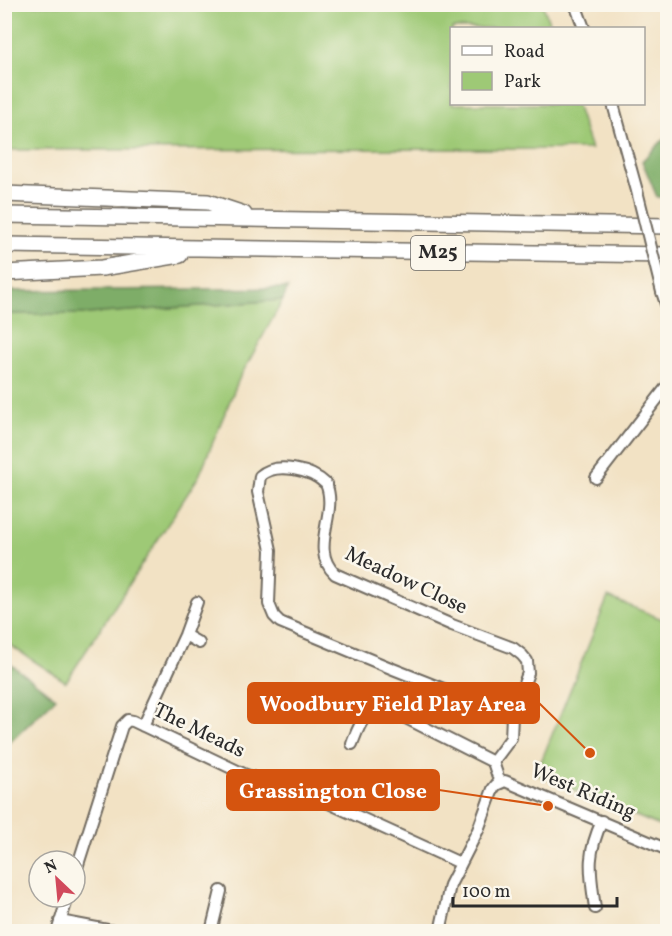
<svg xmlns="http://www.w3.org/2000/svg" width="672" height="936" viewBox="0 0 672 936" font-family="Vollkorn,serif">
  <rect width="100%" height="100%" fill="#fbf7ec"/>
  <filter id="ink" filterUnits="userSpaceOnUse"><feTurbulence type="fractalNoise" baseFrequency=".0167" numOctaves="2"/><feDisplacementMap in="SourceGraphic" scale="12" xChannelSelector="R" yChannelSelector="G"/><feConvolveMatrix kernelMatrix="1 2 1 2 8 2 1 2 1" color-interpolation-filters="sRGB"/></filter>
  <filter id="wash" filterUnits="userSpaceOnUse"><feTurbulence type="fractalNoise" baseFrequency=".008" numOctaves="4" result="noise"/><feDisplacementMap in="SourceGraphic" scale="24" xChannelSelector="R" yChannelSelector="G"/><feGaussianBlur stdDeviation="1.35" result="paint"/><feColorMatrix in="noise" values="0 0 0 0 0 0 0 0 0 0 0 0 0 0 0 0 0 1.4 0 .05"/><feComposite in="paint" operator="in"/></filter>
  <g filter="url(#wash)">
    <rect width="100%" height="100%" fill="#f2e2c4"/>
    <!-- green -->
    <path fill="#9ec976" stroke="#647a50" stroke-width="1.5" d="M4,5H543L551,28H452V104H576L591,149L5,150Z
      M283,300L239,379L199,476L66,682L5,642L4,314H87Z
      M608,597L667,621V829L536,774Z"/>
    <!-- forest -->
    <path fill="#7ead67" stroke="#546c49" stroke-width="1.5" d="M667,136V197H657L642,161Z
      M288,288L283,300L87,314H5V291Z
      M5,660L56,698L5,747Z"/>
  </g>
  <g filter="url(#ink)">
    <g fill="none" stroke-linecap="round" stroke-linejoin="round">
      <!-- minor casing -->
      <g stroke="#716b61" stroke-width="14">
        <path id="minor" d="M575,4L584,28
          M613,104L637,191
          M662,292L668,310
          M596,478L668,385
          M185,635L199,643
          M143,726L185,635L197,602
          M352,744C359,726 364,707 388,709L493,762L500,783
          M493,762L511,738L512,716L528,673L527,661L522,655L513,648L452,625L335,574C308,548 339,514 326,484C312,470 276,461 260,476L258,492L271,550L269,604L274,616L280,622L393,669L512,716
          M75,874L122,726L128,720L133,721L246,775L324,801L460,863
          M595,908C590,871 586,856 602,821
          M60,921L118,932
          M57,932L68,897
          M211,932L221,891
          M440,932L450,885L478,830L493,789L496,785L505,781L668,850"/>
      </g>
      <!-- highway casing -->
      <g stroke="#716b61" stroke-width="18">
        <path id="highway" d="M4,194L208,202L244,214
          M4,215L668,226
          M4,245L668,255
          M4,273L102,268L180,255"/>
      </g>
      <!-- minor -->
      <use href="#minor" stroke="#fff" stroke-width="10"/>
      <!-- highway -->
      <use href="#highway" stroke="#fff" stroke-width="15"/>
      <!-- minor-bridge casing -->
      <g stroke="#716b61" stroke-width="14" stroke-linecap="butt">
        <path id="minor-bridge" d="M637,191L662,292"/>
      </g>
      <!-- minor-bridge -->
      <use href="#minor-bridge" stroke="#fff" stroke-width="10"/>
    </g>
  </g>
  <g text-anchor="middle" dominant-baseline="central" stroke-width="5" stroke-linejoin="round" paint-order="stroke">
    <!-- shield labels -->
    <rect fill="#fbf7ec" stroke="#696865" stroke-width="1.5" x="411" y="236" width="54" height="34" rx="4.5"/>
    <g font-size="20" font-weight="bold" fill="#2b2b2b">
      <text x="438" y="253">M25</text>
    </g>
    <!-- street labels -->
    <g font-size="21" fill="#2b2b2b" stroke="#fbf7ec">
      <text transform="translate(406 581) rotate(25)">Meadow Close</text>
      <text transform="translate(199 731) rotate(26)">The Meads</text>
      <text transform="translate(583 792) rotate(23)">West Riding</text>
    </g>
  </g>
  <!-- callouts -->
  <path fill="none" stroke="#d5540f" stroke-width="2" d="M590 753L539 703M548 806L439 790"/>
  <g fill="#d5540f" stroke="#fbf7ec" stroke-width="2">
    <circle cx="590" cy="753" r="6"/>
    <circle cx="548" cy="806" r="6"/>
  </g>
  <g fill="#d5540f" stroke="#d5540f" stroke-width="2">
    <rect x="248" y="683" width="291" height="40" rx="6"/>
    <rect x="227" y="770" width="212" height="40" rx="6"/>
  </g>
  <g font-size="22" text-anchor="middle" font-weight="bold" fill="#fff">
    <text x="393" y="711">Woodbury Field Play Area</text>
    <text x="333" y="798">Grassington Close</text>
  </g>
  <!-- margin -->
  <rect width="672" height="936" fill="none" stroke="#fbf7ec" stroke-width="24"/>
  <!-- legend -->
  <rect x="450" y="27" width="195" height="78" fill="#fbf7ec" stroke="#a8a59f" stroke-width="1.5"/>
  <rect x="462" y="46" width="30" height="9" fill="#ffffff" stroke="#a8a59f" stroke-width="1.5"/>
  <text x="504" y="57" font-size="18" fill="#2b2b2b">Road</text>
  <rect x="462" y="72" width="30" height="18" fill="#9ec976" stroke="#a8a59f" stroke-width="1.5"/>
  <text x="504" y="87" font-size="18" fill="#2b2b2b">Park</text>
  <!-- north arrow -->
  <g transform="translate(57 879) rotate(334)"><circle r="28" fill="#fbf7ec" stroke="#a8a59f" stroke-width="1.5"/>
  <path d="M0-4.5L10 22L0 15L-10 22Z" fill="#d1495b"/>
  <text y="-9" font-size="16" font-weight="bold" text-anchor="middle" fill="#2b2b2b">N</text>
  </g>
  <!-- scale -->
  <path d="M453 897v9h164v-9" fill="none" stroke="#2b2b2b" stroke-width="3"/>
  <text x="462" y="897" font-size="18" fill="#2b2b2b" stroke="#fbf7ec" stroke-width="4.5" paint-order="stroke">100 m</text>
</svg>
